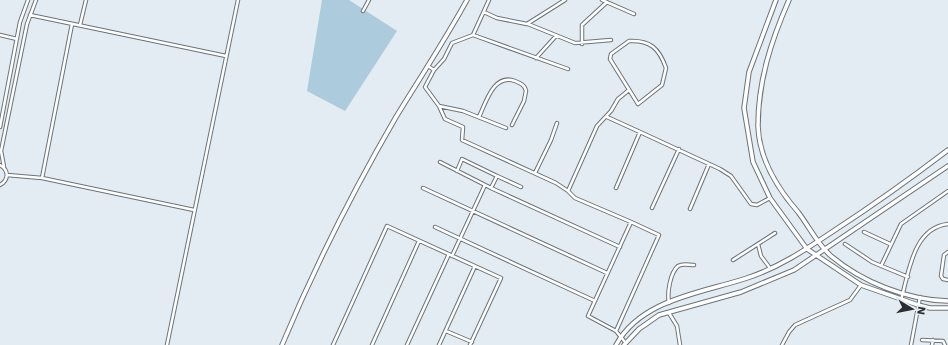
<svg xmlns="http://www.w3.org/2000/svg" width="948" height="345" viewBox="0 0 948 345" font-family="'Work Sans',sans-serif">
  <rect width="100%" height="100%" fill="#e2ecf2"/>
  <!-- green -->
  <path fill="#accbdd" d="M322,0H349L397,31L345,111L307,91Z"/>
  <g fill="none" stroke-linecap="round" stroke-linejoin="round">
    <!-- street casing -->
    <g stroke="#6b747a" stroke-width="4.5">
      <path id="street" d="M602,0L634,14
        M363,11L369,0
        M484,12L497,18L527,24L565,0
        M30,15L226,56
        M528,24L575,43L611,40
        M80,25L86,0
        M0,35L17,39
        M473,35L568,69
        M629,41C650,40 659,48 666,68L662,85L638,104L610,59L611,54Z
        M582,44V25L607,2
        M536,58L556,36
        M428,66L434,70L444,59L452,43L473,35L489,0
        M434,70L425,87L439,106L445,119L463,127L462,140L556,183L568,191L575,198L631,222L659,235L616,331
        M439,106L463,111L506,128
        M479,117C486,102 494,73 515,81C520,83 525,85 526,91L524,101L512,125
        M607,117L640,132
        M0,127L20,22L28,0
        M440,162L491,188L620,247
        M0,165C9,170 9,180 0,185
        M4,167L1,151L27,24L36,0
        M457,171L462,159L497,176
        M535,173L551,140L557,123
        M7,175L42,178L194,210
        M42,178L72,24
        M423,188L607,273
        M491,188L497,176L521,187
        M616,188L640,132L720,169L731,176L751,204L757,205L770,198
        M568,191L597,126L611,111L618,99L629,90
        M652,208L679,149
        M690,209L709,164
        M435,227L595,301
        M864,232L890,244
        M845,244L872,262L908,277
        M948,252L944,255L941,276L943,279L948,280
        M452,256L485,185
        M733,260L758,244
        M881,266L901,224L948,191
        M770,268L761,256L758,244L775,233
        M901,300C909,272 913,228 948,224
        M669,303C667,293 670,273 678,266C683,263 689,265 694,265
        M669,313L677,326L680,345
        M446,331L472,342
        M922,340L943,341L945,345
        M625,342L616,331L588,316L631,222
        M167,345L238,0
        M333,345L387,226L501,278L470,345
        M372,345L419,241
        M407,345L449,254
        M439,345L475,266
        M782,345L789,332L795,325L850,300L861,285
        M911,345L920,297
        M932,345L933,340"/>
    </g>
    <!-- secondary casing -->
    <g stroke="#6b747a" stroke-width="5.5">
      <path id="secondary" d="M776,0L749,72L744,108L753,162L770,198L807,249L861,285L918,305L930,308H948
        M789,0C771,41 758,81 758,126C759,158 778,189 798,212C809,226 817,244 831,256C862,282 907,300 948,301
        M282,345C315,266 353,191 396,117C420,78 445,40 467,0
        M616,345C641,299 702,293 747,278C778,268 805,250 832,232C872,206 910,179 948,150
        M624,345L639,329L659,315L741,292L794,270L948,166"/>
    </g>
    <!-- street -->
    <use href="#street" stroke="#fff" stroke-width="2.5"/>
    <!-- secondary -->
    <use href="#secondary" stroke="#fff" stroke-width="3.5"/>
  </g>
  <!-- north arrow -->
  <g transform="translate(912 309) rotate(100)" stroke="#e2ecf2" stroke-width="3" paint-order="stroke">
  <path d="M0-3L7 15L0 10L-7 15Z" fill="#2b2e31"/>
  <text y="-6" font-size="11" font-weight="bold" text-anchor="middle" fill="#2b2e31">N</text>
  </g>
</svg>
